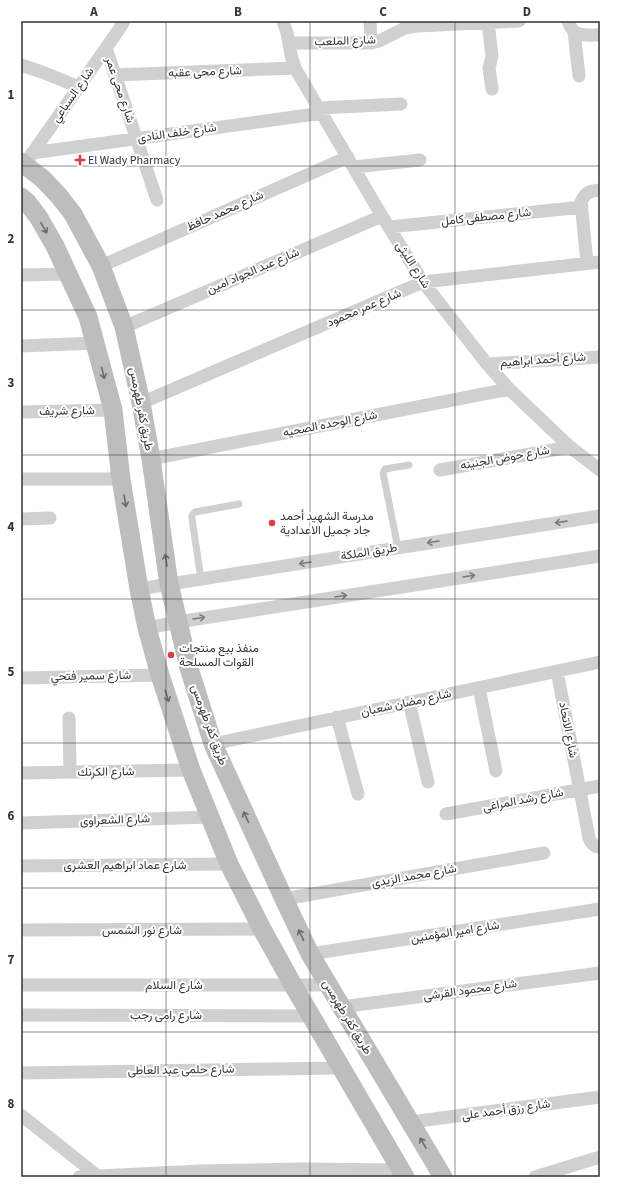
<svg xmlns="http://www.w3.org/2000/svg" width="621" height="1198" viewBox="0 0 621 1198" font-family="'Source Sans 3',Vazirmatn,sans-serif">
  <rect width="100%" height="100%" fill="#fff"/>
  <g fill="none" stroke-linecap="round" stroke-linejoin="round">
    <!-- lane -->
    <path stroke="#d0d0d0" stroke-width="7" d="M398,548L383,473L385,469L409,465
      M201,579L192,519V515L195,512L239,504"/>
    <!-- street -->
    <path stroke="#d0d0d0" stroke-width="13" d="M283,21L287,33L291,55L295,68L382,216L423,282L487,364L509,389L570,447L600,470
      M370,21L371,43
      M568,21C573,38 586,35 600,35
      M488,22L492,56L489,68L492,89
      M574,32L579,76
      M289,43H371L379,41L405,28L417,26L519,21
      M106,48L157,200
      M21,65L42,72L79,87
      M115,75L295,68
      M319,108L401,104
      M32,153L323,113
      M29,158L120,28L124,21
      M354,167L420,160
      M389,227L582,207
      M587,263L581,202C585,192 590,191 600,190
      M101,266L348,157
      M21,275L68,274
      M124,327L382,216
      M21,346L96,343
      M487,364L600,357
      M141,403L423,282L600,262
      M21,412L113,410
      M151,459L509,389
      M440,470L570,447
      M21,479H121
      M21,519L50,518
      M139,589L536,526L600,516
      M147,628L178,622L600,556
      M557,671L589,838C591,843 594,847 600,847
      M21,678L160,675
      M479,688L496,771
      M409,702L428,782
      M337,717L358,794
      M69,718L70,772
      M213,744L600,662
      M21,773L191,770
      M446,814L600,786
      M21,823L209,817
      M21,866L229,864
      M284,899L544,853
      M21,930L262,929
      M310,954L600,909
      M21,985H328
      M341,1007L600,973
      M21,1015L311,1016
      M21,1073L341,1068
      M21,1115L99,1177
      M411,1122L600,1097
      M79,1177L199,1171L301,1169L402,1170
      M535,1177L600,1157"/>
    <!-- secondary -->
    <path stroke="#bdbdbd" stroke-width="19" d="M21,162L43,179L59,196L73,214L101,266L124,327L141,403L151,459L169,584L189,668L213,744L284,899L310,954L443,1177
      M21,197L27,202L39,218L55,246L88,317L113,410L121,479L139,589L147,628L160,675L191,770L229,864L262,929L293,985L405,1177"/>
  </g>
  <!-- one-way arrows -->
  <defs><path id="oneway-shaft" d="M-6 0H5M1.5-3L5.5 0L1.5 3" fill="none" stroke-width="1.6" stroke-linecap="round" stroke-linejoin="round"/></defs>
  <g stroke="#6a6a6a">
    <use href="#oneway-shaft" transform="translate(44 228) rotate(60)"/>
    <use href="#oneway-shaft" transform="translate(103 373) rotate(76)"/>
    <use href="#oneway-shaft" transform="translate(125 501) rotate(81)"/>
    <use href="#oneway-shaft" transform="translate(166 560) rotate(-99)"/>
    <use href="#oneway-shaft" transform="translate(167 696) rotate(72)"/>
    <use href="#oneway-shaft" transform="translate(246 817) rotate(-115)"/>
    <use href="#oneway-shaft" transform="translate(301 935) rotate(-116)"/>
    <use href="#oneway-shaft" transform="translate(423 1143) rotate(-120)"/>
  </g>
  <g stroke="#7a7a7a">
    <use href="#oneway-shaft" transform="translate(561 522) rotate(172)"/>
    <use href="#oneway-shaft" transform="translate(433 542) rotate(171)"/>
    <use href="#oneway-shaft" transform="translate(305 563) rotate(171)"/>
    <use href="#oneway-shaft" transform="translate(469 576) rotate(-9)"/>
    <use href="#oneway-shaft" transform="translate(341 596) rotate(-9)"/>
    <use href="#oneway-shaft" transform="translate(199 618) rotate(-9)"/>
  </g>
  <!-- grid -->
  <path fill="none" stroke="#333" stroke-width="1" stroke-opacity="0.55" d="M166,21V1177M310,21V1177M455,21V1177M21,166H600M21,310H600M21,455H600M21,599H600M21,743H600M21,888H600M21,1032H600"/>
  <!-- markers -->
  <g fill="#e63946" stroke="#fff" stroke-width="1.5">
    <path d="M78 154h4v4h4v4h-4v4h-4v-4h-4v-4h4z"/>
    <circle cx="272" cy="523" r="4"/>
    <circle cx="171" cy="655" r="4"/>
  </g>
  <g text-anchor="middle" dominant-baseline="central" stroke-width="4" stroke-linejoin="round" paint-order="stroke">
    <!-- street labels -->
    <g font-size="12" fill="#333" stroke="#fff">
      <text transform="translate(345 41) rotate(-2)">شارع الملعب</text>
      <text transform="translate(205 72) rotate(-2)">شارع محى عقبه</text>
      <text transform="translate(120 90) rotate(71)">شارع محى عمر</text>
      <text transform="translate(73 95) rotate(-55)">شارع السباعي</text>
      <text transform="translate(177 133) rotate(-8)">شارع خلف النادى</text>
      <text transform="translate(225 211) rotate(-24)">شارع محمد حافظ</text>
      <text transform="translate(486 217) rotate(-6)">شارع مصطفى كامل</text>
      <text transform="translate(413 265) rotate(57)">شارع الليثى</text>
      <text transform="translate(253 271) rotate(-23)">شارع عبد الجواد امين</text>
      <text transform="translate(364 308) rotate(-23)">شارع عمر محمود</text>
      <text transform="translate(543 360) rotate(-4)">شارع أحمد ابراهيم</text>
      <text transform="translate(141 409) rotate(79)">طريق كفر طهرمس</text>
      <text transform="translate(67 411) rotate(-1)">شارع شريف</text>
      <text transform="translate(330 424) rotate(-11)">شارع الوحده الصحيه</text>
      <text transform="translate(505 458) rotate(-10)">شارع حوض الجنينه</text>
      <text transform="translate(369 552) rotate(-9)">طريق الملكة</text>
      <text transform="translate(91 676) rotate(-1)">شارع سمير فتحي</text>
      <text transform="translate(406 703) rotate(-12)">شارع رمضان شعبان</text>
      <text transform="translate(209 725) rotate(70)">طريق كفر طهرمس</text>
      <text transform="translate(568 730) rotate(79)">شارع الاتحاد</text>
      <text transform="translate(106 772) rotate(-1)">شارع الكرنك</text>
      <text transform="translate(523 800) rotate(-11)">شارع رشد المراغى</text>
      <text transform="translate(115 820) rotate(-2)">شارع الشعراوى</text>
      <text x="125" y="865">شارع عماد ابراهيم العشرى</text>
      <text transform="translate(414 876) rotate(-10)">شارع محمد الزيدى</text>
      <text x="142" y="930">شارع نور الشمس</text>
      <text transform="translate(455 932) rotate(-9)">شارع امير المؤمنين</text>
      <text x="174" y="985">شارع السلام</text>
      <text transform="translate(470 990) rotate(-8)">شارع محمود القرشى</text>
      <text x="166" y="1015">شارع رامى رجب</text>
      <text transform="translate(347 1017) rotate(59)">طريق كفر طهرمس</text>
      <text transform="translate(181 1070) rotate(-1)">شارع حلمى عبد العاطى</text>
      <text transform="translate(506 1110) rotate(-8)">شارع رزق أحمد على</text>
    </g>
    <!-- poi labels -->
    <g font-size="12" fill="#333" stroke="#fff" text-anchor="start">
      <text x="88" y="160">El Wady Pharmacy</text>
      <text x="280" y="516">مدرسة الشهيد أحمد<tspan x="280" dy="14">جاد جميل الاعدادية</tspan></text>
      <text x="179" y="648">منفذ بيع منتجات<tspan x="179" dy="14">القوات المسلحة</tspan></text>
    </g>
  </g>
  <!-- border -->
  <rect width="621" height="1198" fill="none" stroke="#ffffff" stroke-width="44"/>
  <rect x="22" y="22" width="577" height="1154" fill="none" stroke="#333" stroke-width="1.5"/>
  <g font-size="13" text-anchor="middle" font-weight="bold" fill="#333">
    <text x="94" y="16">A</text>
    <text x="238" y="16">B</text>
    <text x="383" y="16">C</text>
    <text x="527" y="16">D</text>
    <text x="11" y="99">1</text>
    <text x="11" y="243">2</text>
    <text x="11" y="387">3</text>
    <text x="11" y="531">4</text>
    <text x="11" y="676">5</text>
    <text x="11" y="820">6</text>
    <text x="11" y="964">7</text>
    <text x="11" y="1108">8</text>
  </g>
</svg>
